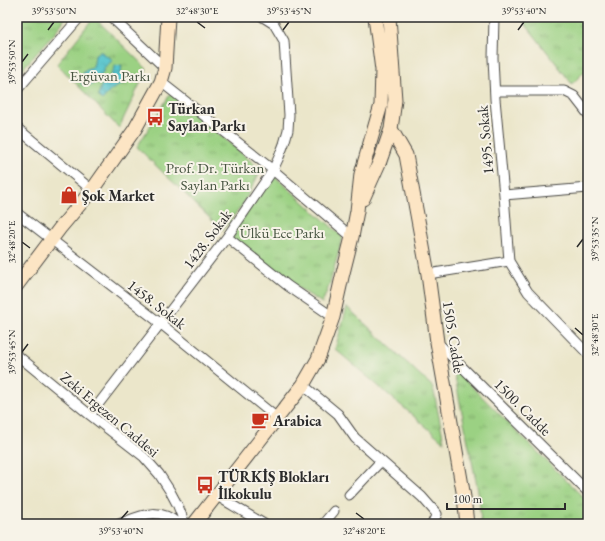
<svg xmlns="http://www.w3.org/2000/svg" width="605" height="541" viewBox="0 0 605 541" font-family="'EB Garamond',serif">
  <defs>
    <pattern id="park-tufts" width="24" height="20" patternUnits="userSpaceOnUse"><rect width="24" height="20" fill="#9bd183"/><path d="M3 7l-1-3M5 7V3M7 7l1-3M15 17l-1-3M17 17v-4M19 17l1-3" fill="none" stroke="#7faa6b"/></pattern>
    <pattern id="water-waves" width="16" height="10" patternUnits="userSpaceOnUse"><rect width="16" height="10" fill="#58c5cd"/><path d="M0 5q4-4 8 0t8 0" fill="none" stroke="#49a0a7"/></pattern>
  </defs>
  <rect width="100%" height="100%" fill="#f7f3e8"/>
  <filter id="ink" filterUnits="userSpaceOnUse"><feTurbulence type="fractalNoise" baseFrequency=".025" numOctaves="2"/><feDisplacementMap in="SourceGraphic" scale="8" xChannelSelector="R" yChannelSelector="G"/><feConvolveMatrix kernelMatrix="1 2 1 2 8 2 1 2 1" color-interpolation-filters="sRGB"/></filter>
  <filter id="wash" filterUnits="userSpaceOnUse"><feTurbulence type="fractalNoise" baseFrequency=".012" numOctaves="4" result="noise"/><feDisplacementMap in="SourceGraphic" scale="16" xChannelSelector="R" yChannelSelector="G"/><feGaussianBlur stdDeviation="0.9" result="paint"/><feColorMatrix in="noise" values="0 0 0 0 0 0 0 0 0 0 0 0 0 0 0 0 0 1.4 0 .05"/><feComposite in="paint" operator="in"/></filter>
  <g filter="url(#wash)">
    <rect width="100%" height="100%" fill="#ebe6ca"/>
    <!-- park -->
    <path fill="url(#park-tufts)" stroke="#637e57" d="M17,17H66L54,34L17,75Z
      M94,17L147,69L119,128L57,64Z
      M520,17H588V68L572,84Z
      M171,93L261,170L242,206L222,230L137,147Z
      M272,174L343,237L329,286L322,303L278,275L230,238Z
      M347,307L433,387L444,442L335,349Z
      M453,368L588,502V524H481L479,496Z"/>
    <!-- water -->
    <path fill="url(#water-waves)" stroke="#42787c" d="M100,51L113,60L105,67L101,76L92,85H82L80,81C82,73 84,70 92,68L94,63L95,55Z
      M122,65L121,73L126,78V82L111,90L102,100L98,96L101,86L110,77L115,66Z"/>
  </g>
  <g filter="url(#ink)">
    <g fill="none" stroke-linecap="round" stroke-linejoin="round">
      <!-- street casing -->
      <g stroke="#484743" stroke-width="11">
        <path id="street" d="M111,17L165,68
          M494,17L493,58L495,99L504,195L509,261
          M161,82L273,170L352,237
          M17,90L80,17
          M495,91H564L574,96L588,114
          M17,128L92,190
          M504,195L588,188
          M17,213L160,323L277,418
          M227,237L288,286L333,317
          M428,274L509,261L528,292L588,354
          M437,342L588,492
          M17,355L90,415L144,457L159,474L170,491L178,506L185,524
          M303,385L338,414L355,438L422,497L437,514L432,524
          M90,415L227,237L273,170L279,157L284,144L288,130L289,115L284,41L274,24L263,17
          M349,495L381,461
          M217,496L264,524
          M119,524C142,515 157,506 179,524
          M323,524L334,511"/>
      </g>
      <!-- secondary casing -->
      <g stroke="#484743" stroke-width="15">
        <path id="secondary" d="M391,129L406,155L428,274L437,342L464,497L467,524
          M363,199L380,161L391,129L395,100L389,17
          M17,285L60,228L92,190L135,129L161,82L165,68L168,17
          M194,524L303,385L318,359L333,317L342,277L352,237L357,211L361,174L381,105L382,70L375,17"/>
      </g>
      <!-- street -->
      <use href="#street" stroke="#fff" stroke-width="9"/>
      <!-- secondary -->
      <use href="#secondary" stroke="#fce5c4" stroke-width="13"/>
    </g>
  </g>
  <!-- ticks -->
  <path fill="none" stroke="#2b2b2b" stroke-width="1.5" d="M197,22L205,28M48,30L54,22M283,30L289,22M518,30L524,22M22,62L28,54M22,242L30,248M577,247L583,239M575,328L583,335M22,352L28,344M356,513L364,519M121,519L128,511"/>
  <!-- icons -->
  <defs>
    <g id="bus-bare" transform="scale(1.38)"><path d="M-5-6H5V4H4V6H2V4H-2V6H-4V4H-5ZM-3.5-4V0h7V-4ZM-3.5 1.2v1.5H-2V1.2ZM2 1.2v1.5H3.5V1.2Z" fill="#c8321e" stroke="#f7f3e8" stroke-width="2.5" paint-order="stroke"/></g>
    <g id="shop-bare" transform="scale(1.38)"><path d="M-5-2.5h2.3a2.7 3.5 0 0 1 5.4 0H5L5.5 6h-11ZM-1.5-2.5h3a1.5 2.3 0 0 0-3 0Z" fill="#c8321e" stroke="#f7f3e8" stroke-width="2.5" paint-order="stroke"/></g>
    <g id="cafe-bare" transform="scale(1.38)"><path d="M-5.5-4.5H6V0H3Q3 3.5 0 3.5H-2.5Q-5.5 3.5-5.5 0ZM3-3.2v2h1.7v-2ZM-6 4.5H4V6H-6Z" fill="#c8321e" stroke="#f7f3e8" stroke-width="2.5" paint-order="stroke"/></g>
  </defs>
  <g fill-rule="evenodd">
    <use href="#bus-bare" x="155" y="117"/>
    <use href="#shop-bare" x="69" y="195"/>
    <use href="#cafe-bare" x="260" y="420"/>
    <use href="#bus-bare" x="205" y="485"/>
  </g>
  <g text-anchor="middle" dominant-baseline="central" stroke-width="4" stroke-linejoin="round" paint-order="stroke">
    <!-- park labels -->
    <g font-size="15" fill="#475441" stroke="#f7f3e8">
      <text x="110" y="75">Ergüvan Parkı</text>
      <text x="215" y="167">Prof. Dr. Türkan<tspan x="215" dy="17">Saylan Parkı</tspan></text>
      <text x="282" y="232">Ülkü Ece Parkı</text>
    </g>
    <!-- poi labels -->
    <g font-size="15" font-weight="bold" fill="#2b2b2b" stroke="#f7f3e8" text-anchor="start">
      <text x="168" y="108">Türkan<tspan x="168" dy="17">Saylan Parkı</tspan></text>
      <text x="82" y="195">Şok Market</text>
      <text x="273" y="420">Arabica</text>
      <text x="218" y="476">TÜRKİŞ Blokları<tspan x="218" dy="17">İlkokulu</tspan></text>
    </g>
    <!-- street labels -->
    <g font-size="15" fill="#2b2b2b" stroke="#f7f3e8">
      <text transform="translate(485 140) rotate(-95)">1495. Sokak</text>
      <text transform="translate(207 239) rotate(-53)">1428. Sokak</text>
      <text transform="translate(157 304) rotate(38)">1458. Sokak</text>
      <text transform="translate(454 337) rotate(81)">1505. Cadde</text>
      <text transform="translate(523 407) rotate(45)">1500. Cadde</text>
      <text transform="translate(110 414) rotate(40)">Zeki Ergezen Caddesi</text>
    </g>
  </g>
  <!-- margin -->
  <rect width="605" height="541" fill="none" stroke="#f7f3e8" stroke-width="44"/>
  <!-- scale -->
  <path d="M447 503v6h118v-6" fill="none" stroke="#2b2b2b" stroke-width="2"/>
  <text x="453" y="503" font-size="12" fill="#2b2b2b" stroke="#f7f3e8" stroke-width="3" paint-order="stroke">100 m</text>
  <rect x="22" y="22" width="561" height="497" fill="none" stroke="#2b2b2b" stroke-width="1.5"/>
  <g font-size="10" text-anchor="middle" fill="#2b2b2b">
    <text x="54" y="14">39°53'50"N</text>
    <text x="197" y="14">32°48'30"E</text>
    <text x="289" y="14">39°53'45"N</text>
    <text x="524" y="14">39°53'40"N</text>
    <text transform="translate(11 62) rotate(-90)" y="4">39°53'50"N</text>
    <text transform="translate(594 239) rotate(-90)" y="4">39°53'35"N</text>
    <text transform="translate(11 242) rotate(-90)" y="4">32°48'20"E</text>
    <text transform="translate(594 335) rotate(-90)" y="4">32°48'30"E</text>
    <text transform="translate(11 352) rotate(-90)" y="4">39°53'45"N</text>
    <text x="121" y="534">39°53'40"N</text>
    <text x="364" y="534">32°48'20"E</text>
  </g>
</svg>
